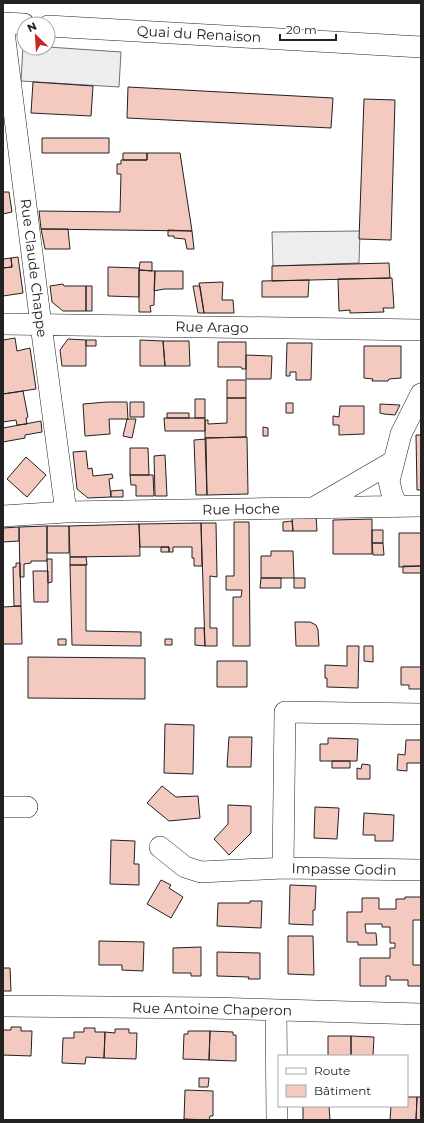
<svg xmlns="http://www.w3.org/2000/svg" width="424" height="1123" viewBox="0 0 424 1123" font-family="Montserrat,sans-serif">
  <rect width="100%" height="100%" fill="#fff"/>
  <!-- parking -->
  <path fill="#ededed" stroke="#6f6f6f" d="M23,46L24,48L48,47L121,52L119,87L21,81Z
    M360,231L359,263L273,266L272,232Z"/>
  <!-- building -->
  <path fill="#f3c9c0" stroke="#222" d="M33,82L93,86L91,116L31,113Z
    M128,87L333,98L331,128L127,118Z
    M364,99L395,100L391,240L359,239Z
    M42,138H109V153H42Z
    M123,153H147V160H123Z
    M147,153H180L192,231L41,229L39,211L120,212L121,174H117V164H121V160H147Z
    M3,192H9L12,212L3,214Z
    M41,229H68L70,249H45Z
    M168,230L192,231L194,249H187L185,239L174,238V236H168Z
    M18,257L23,293L3,296V268L12,267L11,258Z
    M11,258L12,267L3,268V259Z
    M140,262H152V271L139,270Z
    M389,263L390,278L272,281V266Z
    M108,267L139,268V297L108,296Z
    M139,270L155,271L154,305L150,306L151,312H139Z
    M155,271H183V289H164L154,291Z
    M392,278L394,308H383L384,312L350,313V310L339,311L338,279Z
    M309,280L308,297H262V281Z
    M223,282L222,300H233L234,313H204L199,283Z
    M63,284L64,286H86V311H63L52,302L50,286Z
    M86,286H92V311H86Z
    M193,286H200L204,313H198Z
    M15,338L17,351L30,348L36,389L3,394V340Z
    M68,339L86,340V366H62L60,350Z
    M86,340H96V346H86Z
    M140,340L163,341L165,366H140Z
    M163,341H189L190,366H165Z
    M218,342H246V369H242L241,367H218Z
    M287,343H312L311,380H296V372H290V376H286Z
    M364,346H401V378L389,379L388,381H372L373,379L364,378Z
    M246,355L272,356L271,379H246Z
    M227,380H246V398H227Z
    M23,391L28,417L26,418L27,424L17,425L16,420L3,422V394Z
    M227,398H246V437L205,438V420H208V424L227,423Z
    M195,399H205V418H195Z
    M107,402H127L128,419H109L110,434L85,436L83,404Z
    M130,402H144V417H130Z
    M286,403H293V413H286Z
    M380,404L400,405L395,415L384,414L380,413Z
    M340,406H364V434L339,435V425H333V416L339,417Z
    M167,413H189V418H167Z
    M164,418H205V431H165Z
    M127,419H136L132,438L123,436Z
    M41,421L42,432L25,435V438L3,442V428Z
    M263,427L268,428V436H263Z
    M416,435H421V490H417Z
    M247,437L248,494L207,495L205,438Z
    M206,439L207,495H196L194,440Z
    M130,448H148L149,475H130Z
    M86,451L88,469L92,468L93,476L112,474L113,478L109,479L111,497L88,498L77,489L73,452Z
    M165,455L167,496H155L154,456Z
    M26,457L46,475L27,497L7,479Z
    M130,475H153L154,496H136V485H131Z
    M123,490V497H111V491Z
    M316,515L317,531H293L292,516Z
    M372,519V554H333V520Z
    M292,521L293,531H283V522Z
    M234,522H249L250,646H233V597H241L242,590H226V576H234Z
    M201,523H216L217,577L210,576V628H217V646H205Z
    M201,523L202,566H194V558H192V547H173V552H169V547H140L139,524Z
    M139,524L140,556L70,557L69,526Z
    M47,526V561H31V563L24,564V577H20L19,527Z
    M47,526H69V553H47Z
    M19,527V541L3,542V528Z
    M372,530H383V543H372Z
    M399,533H421V566L399,567Z
    M372,543H383L384,555H373Z
    M161,547H169V552H161Z
    M271,551H293L294,578H261V556H271Z
    M70,557H86L87,565H70Z
    M47,559H52V582L48,583Z
    M16,563H20L21,606H14L13,567H16Z
    M70,565H86V631L141,632V646L72,645Z
    M403,566H421V573H403Z
    M33,571H48V602H34Z
    M261,578H281V588H260Z
    M294,578H305V588H294Z
    M21,606L22,644H3V607Z
    M295,622H310L316,625L318,630L319,646H296Z
    M195,628H204L205,646L195,645Z
    M58,639H66V645H58Z
    M165,639H172V645H165Z
    M347,646H359L358,688L327,687V678H325V665L347,666Z
    M364,646H373V662L364,661Z
    M28,657L145,658V699L28,698Z
    M217,661H247V687H217Z
    M401,667H421V689H409V685H401Z
    M165,724L194,725L193,774L164,773Z
    M229,737H252L251,767H227Z
    M328,738L358,739L357,761H320V744H328Z
    M406,740H421V763H407V771L397,770L398,754L405,755Z
    M332,761H350V768H332Z
    M362,764L370,765V779H357V768L361,769Z
    M162,786L176,797L198,796L200,818L169,821L147,803Z
    M228,805L251,806V833L229,855L214,839L228,824Z
    M315,807L339,808L337,839L314,838Z
    M364,813L394,815L393,841H375V835H363Z
    M111,840L135,841L134,864H139V885L110,884Z
    M161,880L171,885L169,888L183,897L171,918L147,904Z
    M290,885L316,886L315,910H313V925L289,924Z
    M405,897H421V920H413V965H421V986H408V980H390V976H386V986H360V958H390V948H395V943H390V927H382V924H365L366,933H376L377,945H358V942H347V912H362V898H379V909H396V899H405Z
    M250,901H262L261,928L217,926L218,903H250Z
    M288,936H313L314,975L288,974Z
    M99,941L144,942L143,971L122,970V965H99Z
    M201,947V976H191V973H173V948Z
    M217,952L260,953V979H248L249,977L217,976Z
    M3,968H10L11,991H3Z
    M11,1027H21V1031H32L31,1056L3,1055V1030H11Z
    M84,1028H95V1032H105L104,1058L86,1057L85,1064L62,1063L63,1038H74V1032H84Z
    M115,1029H129V1033H137L136,1059L104,1058L105,1032L115,1033Z
    M188,1031H210L209,1060L183,1059L184,1034H188Z
    M210,1031L233,1032V1035H236V1061L209,1060Z
    M328,1036H351V1056H328Z
    M351,1036L374,1037L373,1056H351Z
    M199,1078H209L208,1087H199Z
    M185,1090L213,1091V1116H210L209,1120L184,1119Z
    M407,1097H417L416,1120H390L391,1106H407Z
    M417,1097H421V1120H416Z
    M303,1106H329L330,1120H303Z"/>
  <g fill="none" stroke-linecap="round" stroke-linejoin="round">
    <!-- minor casing -->
    <g stroke="#222" stroke-width="22">
      <path id="minor" d="M3,23L24,24
        M3,24L41,325L66,512
        M48,26L421,47
        M3,324L421,330
        M315,507L394,461
        M397,507L392,494L389,481L401,434L421,394
        M3,516L66,512L421,506
        M421,714L285,712L283,868L421,870
        M3,807H27
        M160,847L185,867L201,872L283,868
        M3,1006L210,1008L421,1014
        M276,1010L277,1120"/>
    </g>
    <!-- minor -->
    <use href="#minor" stroke="#fff" stroke-width="21"/>
  </g>
  <g text-anchor="middle" dominant-baseline="central" stroke-width="3" stroke-linejoin="round" paint-order="stroke">
    <!-- street labels -->
    <g font-size="14" fill="#222" stroke="#fff">
      <text transform="translate(199 34) rotate(3)">Quai du Renaison</text>
      <text transform="translate(34 268) rotate(83)">Rue Claude Chappe</text>
      <text transform="translate(212 327) rotate(1)">Rue Arago</text>
      <text transform="translate(241 509) rotate(-1)">Rue Hoche</text>
      <text transform="translate(344 869) rotate(1)">Impasse Godin</text>
      <text transform="translate(212 1009) rotate(1)">Rue Antoine Chaperon</text>
    </g>
  </g>
  <!-- border -->
  <rect width="424" height="1123" fill="none" stroke="#222222" stroke-width="8"/>
  <!-- legend -->
  <rect x="278" y="1055" width="130" height="52" fill="#ffffff" stroke="#a7a7a7"/>
  <rect x="286" y="1068" width="20" height="6" fill="#ffffff" stroke="#a7a7a7"/>
  <text x="314" y="1075" font-size="12" fill="#222222">Route</text>
  <rect x="286" y="1085" width="20" height="12" fill="#f3c9c0" stroke="#a7a7a7"/>
  <text x="314" y="1095" font-size="12" fill="#222222">Bâtiment</text>
  <!-- north arrow -->
  <g transform="translate(36 36) rotate(335)"><circle r="19" fill="#ffffff" stroke="#a7a7a7"/>
  <path d="M0-3L7 15L0 10L-7 15Z" fill="#c62828"/>
  <text y="-6" font-size="11" font-weight="bold" text-anchor="middle" fill="#222222">N</text>
  </g>
  <!-- scale -->
  <path d="M280 34v6h56v-6" fill="none" stroke="#222222" stroke-width="2"/>
  <text x="286" y="34" font-size="12" fill="#222222" stroke="#ffffff" stroke-width="3" paint-order="stroke">20 m</text>
</svg>
